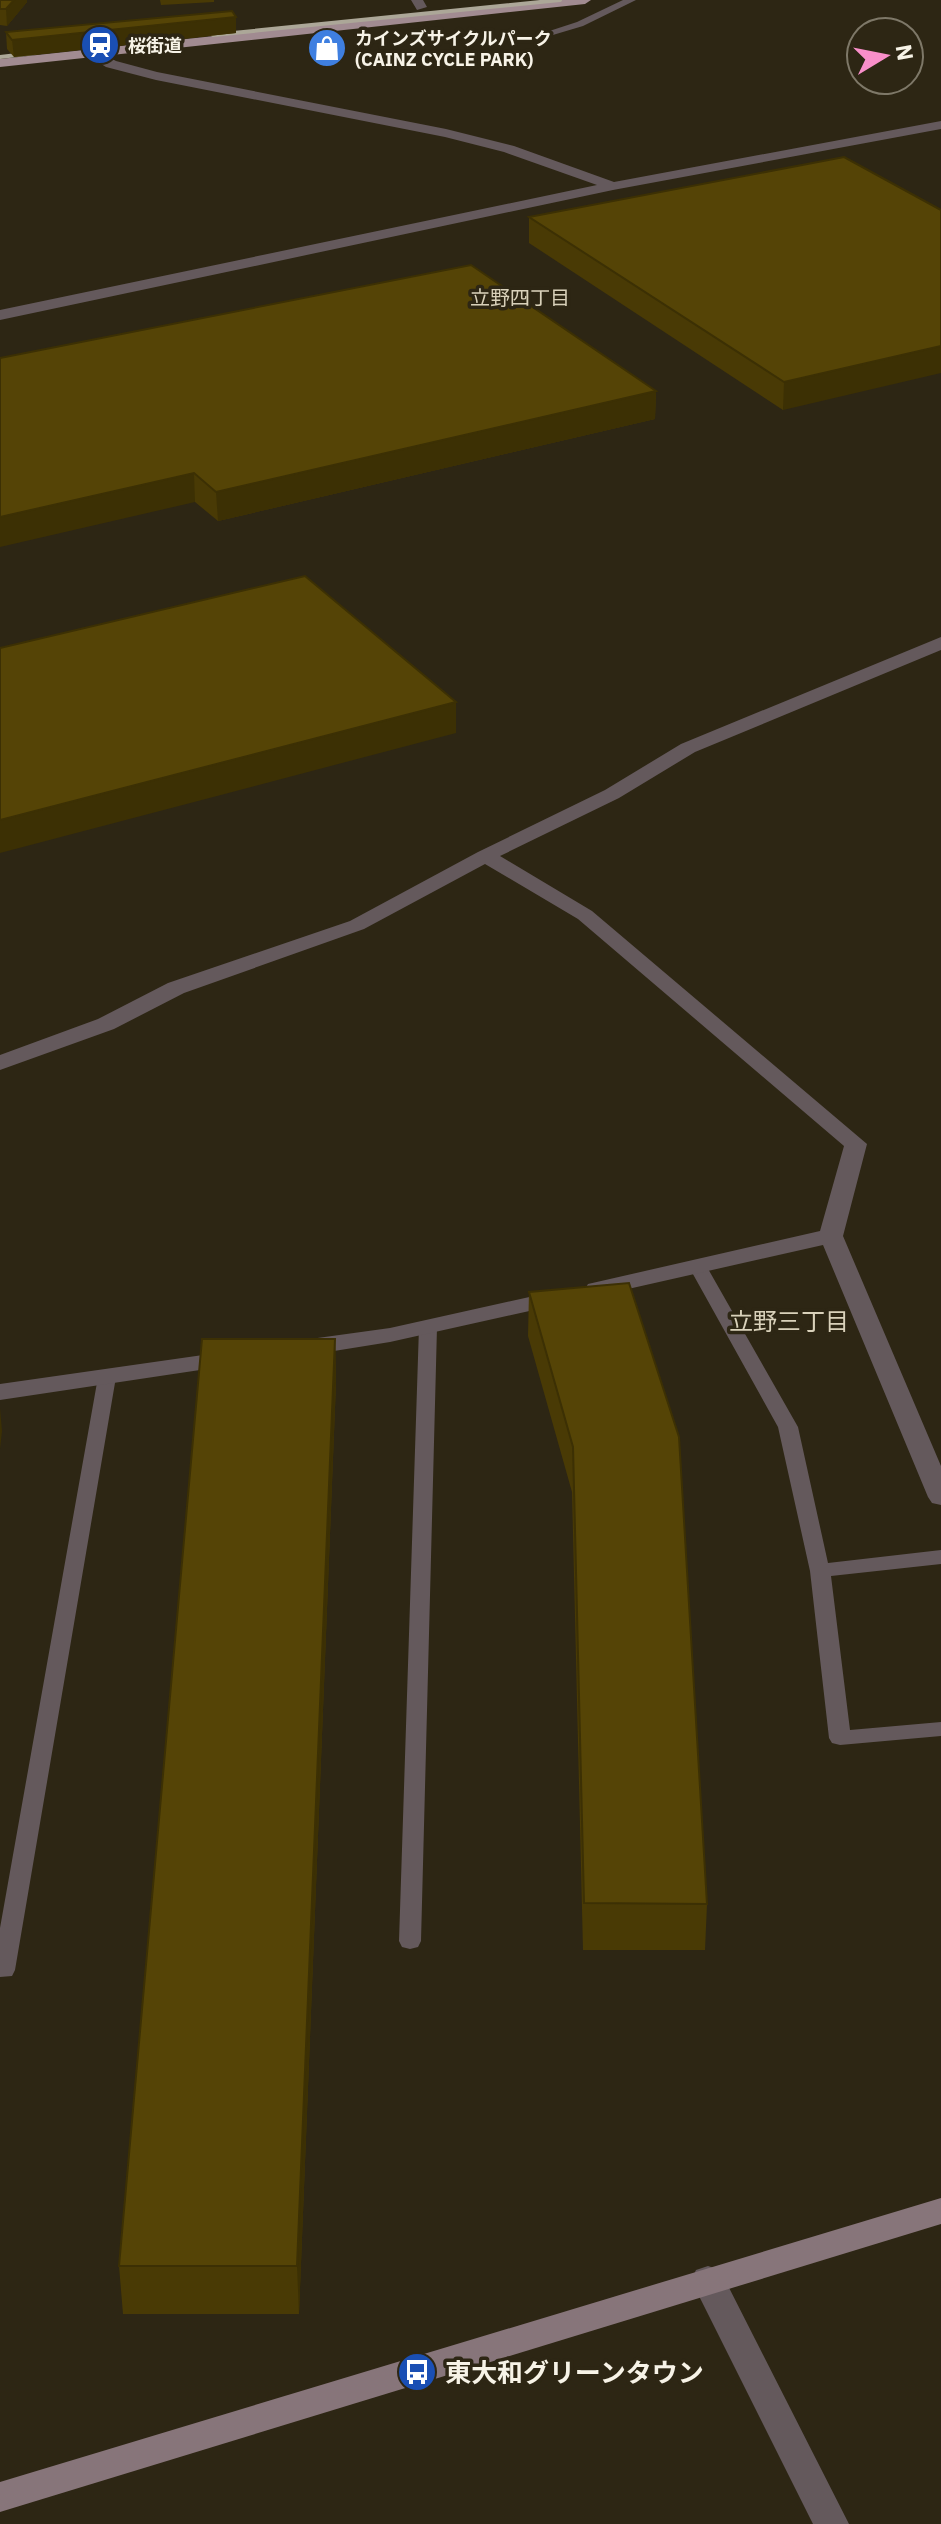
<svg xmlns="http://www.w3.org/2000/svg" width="941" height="2524" viewBox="0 0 941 2524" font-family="'IBM Plex Sans','Noto Sans JP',sans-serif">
  <rect width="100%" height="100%" fill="#2d2614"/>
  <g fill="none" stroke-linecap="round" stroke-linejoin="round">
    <!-- lane -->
    <path fill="#64595c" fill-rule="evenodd" d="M623,0H636L583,26L536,40L531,37L577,22Z
      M698,1262L707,1267L798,1427L828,1563L941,1550V1564L831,1576L850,1730L941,1722V1736L840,1745L832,1743L829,1738L810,1571L778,1427L689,1267Z
      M428,1321L437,1327L421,1941L418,1947L410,1949L402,1947L399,1941L419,1327Z
      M107,1371L116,1377L15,1970L12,1976L0,1977V1928L98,1377Z"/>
    <!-- street -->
    <path fill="#64595c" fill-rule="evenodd" d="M411,0H423L427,7L417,10Z
      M92,48L116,61L157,72L446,129L514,146L614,182L941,121V129L613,190L0,320V310L597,185L504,152L445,137L156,80L106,67L87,55V49Z
      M941,637V650L695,752L619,798L500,856L592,911L867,1144L843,1236L941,1466V1505L932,1503L928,1497L823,1245L597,1296L588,1294L585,1289L588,1284L820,1231L844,1146L578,919L485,864L364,929L184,993L114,1029L0,1070V1055L98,1019L168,983L350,921L478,852L605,790L681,744Z
      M561,1290L570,1292L573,1297L570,1302L390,1342L303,1356L294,1353L291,1348L294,1343L303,1340L390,1328Z
      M231,1351L240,1354L243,1359L240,1364L0,1400V1384Z
      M708,2266L720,2270L849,2524H813L691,2280L696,2270Z"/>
    <!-- secondary -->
    <path fill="#87757a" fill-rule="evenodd" d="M941,2198V2224L0,2512V2482Z"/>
    <!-- primary -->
    <path fill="#a18b91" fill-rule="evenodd" d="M550,0H591L585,4L0,67V59Z"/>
    <!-- rail -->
    <path stroke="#aca798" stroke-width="4" d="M213,35L560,0
      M0,57L34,53"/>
  </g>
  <!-- wall -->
  <path fill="#493a05" d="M0,0L27,2L7,26L0,25Z
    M160,0H214V2L161,5Z
    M6,32L236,33L14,57L7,49Z
    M844,157L783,410L529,243V217Z
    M0,358L656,391L655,419L218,521L195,502Z
    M529,1292L707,1904L705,1950H583L572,1492L528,1336Z
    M335,1339L336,1383L299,2314H123L119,2266Z"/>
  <!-- shaded-wall -->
  <path fill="#3c3004" d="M14,0H27V2L7,26L6,9Z
    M236,17V33L14,57L12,40Z
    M941,346V373L783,410L784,382Z
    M656,391L655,419L218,521L216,492Z
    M194,473L195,502L0,547V517Z
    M456,702V733L0,853V820Z
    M335,1339L336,1383L299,2314L297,2266Z
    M0,1408L2,1431L0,1449Z"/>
  <!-- building -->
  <path fill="#554406" stroke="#3c3004" stroke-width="2" d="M0,0H14L6,9H0Z
    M232,11L236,17L12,40L6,32Z
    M844,157L941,210V346L784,382L529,217Z
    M471,265L656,391L216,492L194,473L0,517V358Z
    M305,576L456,702L0,820V648Z
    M629,1283L679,1437L707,1904L584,1903L573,1447L529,1292Z
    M202,1339H335L297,2266H119Z"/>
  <!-- icons -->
  <defs>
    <g id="station-disc" transform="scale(2)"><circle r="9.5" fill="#1a4fb4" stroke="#2d2614"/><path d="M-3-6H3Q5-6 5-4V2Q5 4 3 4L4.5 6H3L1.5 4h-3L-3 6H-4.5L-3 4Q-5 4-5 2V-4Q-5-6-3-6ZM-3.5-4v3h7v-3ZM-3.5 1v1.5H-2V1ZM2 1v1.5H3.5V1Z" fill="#fff"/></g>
    <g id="shop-disc" transform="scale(2)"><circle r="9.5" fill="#3f7fe0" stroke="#2d2614"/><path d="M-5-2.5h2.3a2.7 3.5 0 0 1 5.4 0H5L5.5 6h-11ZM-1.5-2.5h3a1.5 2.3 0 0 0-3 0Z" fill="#fff"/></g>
    <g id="bus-disc" transform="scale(2)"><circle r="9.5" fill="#1a4fb4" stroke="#2d2614"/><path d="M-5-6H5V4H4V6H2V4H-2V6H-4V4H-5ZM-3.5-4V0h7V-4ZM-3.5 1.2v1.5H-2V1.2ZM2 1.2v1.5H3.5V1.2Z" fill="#fff"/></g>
  </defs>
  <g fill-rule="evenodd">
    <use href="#station-disc" x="100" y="45"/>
    <use href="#shop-disc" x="327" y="48"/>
    <use href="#bus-disc" x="417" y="2372"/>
  </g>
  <g text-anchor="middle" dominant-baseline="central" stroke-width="7" stroke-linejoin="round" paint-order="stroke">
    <!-- far-poi labels -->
    <g font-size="18" font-weight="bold" fill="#f7f3e7" stroke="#2d2614" text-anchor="start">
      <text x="355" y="38">カインズサイクルパーク<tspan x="355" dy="21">(CAINZ CYCLE PARK)</tspan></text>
      <text x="128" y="45">桜街道</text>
    </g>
    <!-- far-neighbourhood labels -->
    <g font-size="20" fill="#d9d1ba" stroke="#2d2614">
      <text x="520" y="297">立野四丁目</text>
    </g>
    <!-- neighbourhood labels -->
    <g font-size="24" fill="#d9d1ba" stroke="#2d2614">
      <text x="789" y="1321">立野三丁目</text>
    </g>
    <!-- near-poi labels -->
    <g font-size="26" font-weight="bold" fill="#f7f3e7" stroke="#2d2614" text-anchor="start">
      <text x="445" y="2372">東大和グリーンタウン</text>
    </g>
  </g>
  <!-- north arrow -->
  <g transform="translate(885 56) rotate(80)"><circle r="38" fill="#2d2614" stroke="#7e7868" stroke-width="2"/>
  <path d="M0-6L14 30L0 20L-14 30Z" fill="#f98fca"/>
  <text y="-12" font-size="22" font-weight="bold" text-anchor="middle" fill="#f7f3e7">N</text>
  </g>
</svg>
